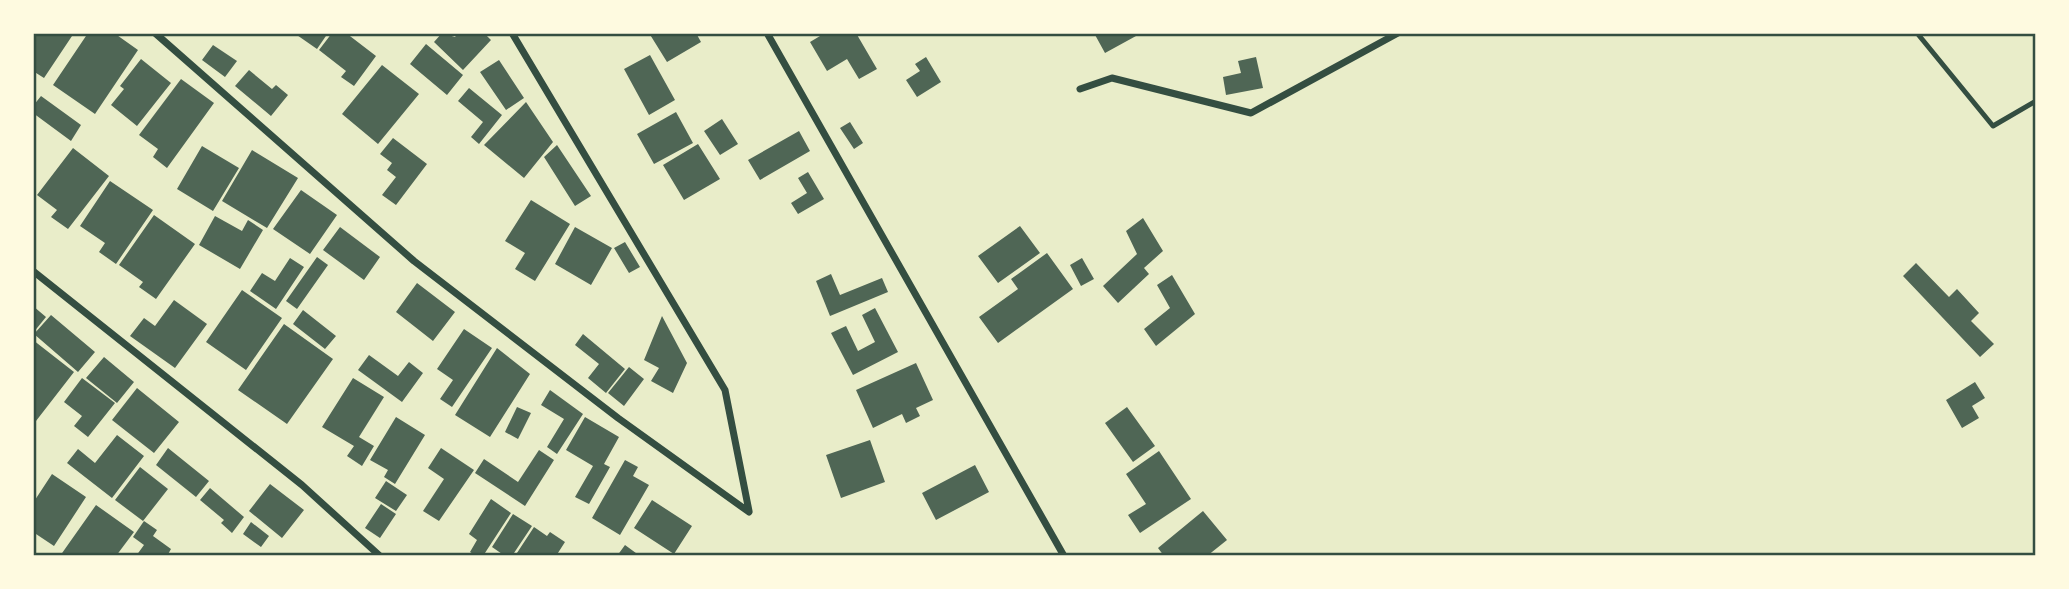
<svg xmlns="http://www.w3.org/2000/svg" width="2069" height="589" viewBox="0 0 2069 589" font-family="'Titillium Web',sans-serif">
  <rect width="100%" height="100%" fill="#e9edc9"/>
  <!-- building -->
  <path fill="#4f6655" d="M33,33H74L44,78L33,71Z
    M88,33H114L138,50L95,114L53,85Z
    M294,33H328L317,49Z
    M332,33H346L376,56L354,86L341,77L346,71L319,50Z
    M442,33L455,37L458,33H484L491,40L463,70L434,42Z
    M649,33H696L701,42L667,62Z
    M825,33H856L877,69L859,79L847,59L827,71L810,42Z
    M1094,33H1135L1136,36L1105,53Z
    M426,44L463,75L447,95L410,64Z
    M213,45L237,61L225,77L202,60Z
    M650,55L675,100L649,115L624,69Z
    M926,57L941,82L917,97L906,80L920,71L915,64Z
    M1256,57L1263,88L1226,95L1223,77L1241,73L1238,61Z
    M141,59L171,83L137,126L111,105L124,89L120,86Z
    M499,60L524,98L506,110L480,72Z
    M382,65L419,94L378,144L342,114Z
    M249,70L272,89L276,85L288,95L271,116L235,86Z
    M181,79L214,103L167,168L153,157L158,149L139,135Z
    M469,88L502,115L479,144L471,137L483,122L458,101Z
    M41,96L81,125L71,141L33,113V106Z
    M526,102L553,142L524,178L484,145Z
    M676,112L693,143L654,164L637,134Z
    M722,119L738,144L720,155L704,131Z
    M850,122L863,143L854,149L840,128Z
    M799,131L810,151L760,180L748,160Z
    M393,138L427,164L396,205L382,195L396,177L387,170L392,163L380,154Z
    M698,144L720,179L684,200L663,165Z
    M557,145L591,196L575,206L544,157Z
    M202,146L239,168L213,211L177,189Z
    M73,148L109,176L68,229L51,217L57,210L37,195Z
    M252,150L298,178L267,228L222,201Z
    M808,172L824,199L798,214L791,203L807,193L798,178Z
    M110,181L153,210L116,264L99,252L105,243L80,226Z
    M301,190L337,215L310,254L273,229Z
    M531,200L570,224L535,281L515,269L525,253L505,241Z
    M154,215L195,244L156,299L139,287L143,282L119,265Z
    M215,216L242,231L248,220L263,230L240,269L199,245Z
    M1143,218L1163,251L1144,268L1149,274L1118,303L1103,286L1137,254L1126,231Z
    M1020,226L1040,253L998,283L978,256Z
    M340,227L380,257L364,280L323,250Z
    M575,227L612,248L591,285L555,264Z
    M625,242L640,267L629,273L614,248Z
    M1047,253L1073,289L998,343L979,317L1018,289L1011,279Z
    M317,257L328,265L297,309L286,301Z
    M290,258L304,267L276,309L250,291L262,273L275,281Z
    M1082,258L1094,279L1081,286L1070,265Z
    M1916,263L1949,297L1957,289L1979,313L1971,321L1994,344L1980,357L1903,276Z
    M831,274L840,295L882,278L888,292L830,316L816,281Z
    M1172,275L1195,314L1156,346L1144,329L1170,308L1157,285Z
    M417,283L455,312L433,341L396,312Z
    M242,290L282,318L246,370L206,342Z
    M174,300L207,324L175,368L130,336L144,318L155,326Z
    M33,306L46,317L33,333Z
    M875,308L898,352L853,375L831,333L846,326L858,351L875,342L862,315Z
    M303,310L336,336L325,349L293,324Z
    M51,315L95,352L78,372L34,334Z
    M662,316L687,363L673,393L651,381L659,368L644,360Z
    M284,324L333,359L287,424L238,390Z
    M464,329L492,348L452,407L440,399L453,380L437,369Z
    M583,334L625,369L606,393L588,378L599,364L575,345Z
    M33,340L74,372L36,421L33,418Z
    M497,348L530,374L490,437L455,415Z
    M369,355L398,376L409,362L423,373L402,402L358,370Z
    M104,357L134,382L117,403L86,378Z
    M916,363L933,400L916,408L920,416L906,423L902,414L873,428L856,390Z
    M629,367L644,379L624,406L608,393Z
    M82,378L115,403L88,437L74,426L82,416L64,402Z
    M353,378L384,397L359,437L374,446L362,466L347,456L354,446L322,427Z
    M1975,382L1985,398L1972,406L1979,418L1962,428L1946,400Z
    M137,388L179,422L154,453L112,420Z
    M550,390L583,414L557,454L547,447L564,419L541,405Z
    M517,407L531,413L518,439L505,432Z
    M1127,407L1155,446L1133,462L1105,423Z
    M396,417L425,435L395,484L384,477L388,470L370,460Z
    M585,417L619,437L604,464L610,467L589,504L575,497L593,466L566,450Z
    M117,435L144,456L112,498L67,463L78,449L95,463Z
    M870,440L885,482L841,498L826,455Z
    M168,448L209,481L196,497L156,465Z
    M441,448L474,470L439,521L423,511L444,479L428,468Z
    M539,450L554,460L525,506L475,473L484,459L518,482Z
    M1159,451L1191,499L1140,533L1128,515L1146,504L1126,474Z
    M625,460L638,467L633,476L649,485L620,535L592,518Z
    M975,465L989,492L936,520L922,493Z
    M140,467L168,489L143,521L115,500Z
    M52,474L86,497L54,546L33,532V503Z
    M386,481L407,495L396,511L375,498Z
    M270,484L304,510L282,538L249,511Z
    M210,488L244,517L232,533L221,523L224,520L200,500Z
    M491,499L511,513L483,556H476L470,552L477,540L469,534Z
    M652,500L692,526L674,554L634,528Z
    M381,504L396,514L380,538L365,528Z
    M96,505L134,532L116,556H60Z
    M1203,511L1227,540L1207,556H1164L1158,548Z
    M513,514L532,526L512,556H505L492,547Z
    M144,521L157,530L153,536L171,549L167,556H136L144,545L133,537Z
    M251,522L269,536L261,547L243,534Z
    M534,527L547,536L550,532L565,542L556,556H515Z
    M625,545L640,556H617Z"/>
  <g fill="none" stroke-linecap="round" stroke-linejoin="round">
    <!-- service -->
    <path stroke="#344e41" stroke-width="5" d="M1917,33L1993,126L2036,101"/>
    <!-- minor -->
    <path stroke="#344e41" stroke-width="7" d="M155,33L414,261L618,418L749,512
      M512,33L725,390L749,511
      M767,33L1064,556
      M1080,89L1112,78L1251,113L1398,33
      M33,271L302,485L380,556"/>
  </g>
  <!-- border -->
  <rect width="2069" height="589" fill="none" stroke="#fefae0" stroke-width="70"/>
  <rect x="35" y="35" width="1999" height="519" fill="none" stroke="#344e41" stroke-width="2.5"/>
</svg>
